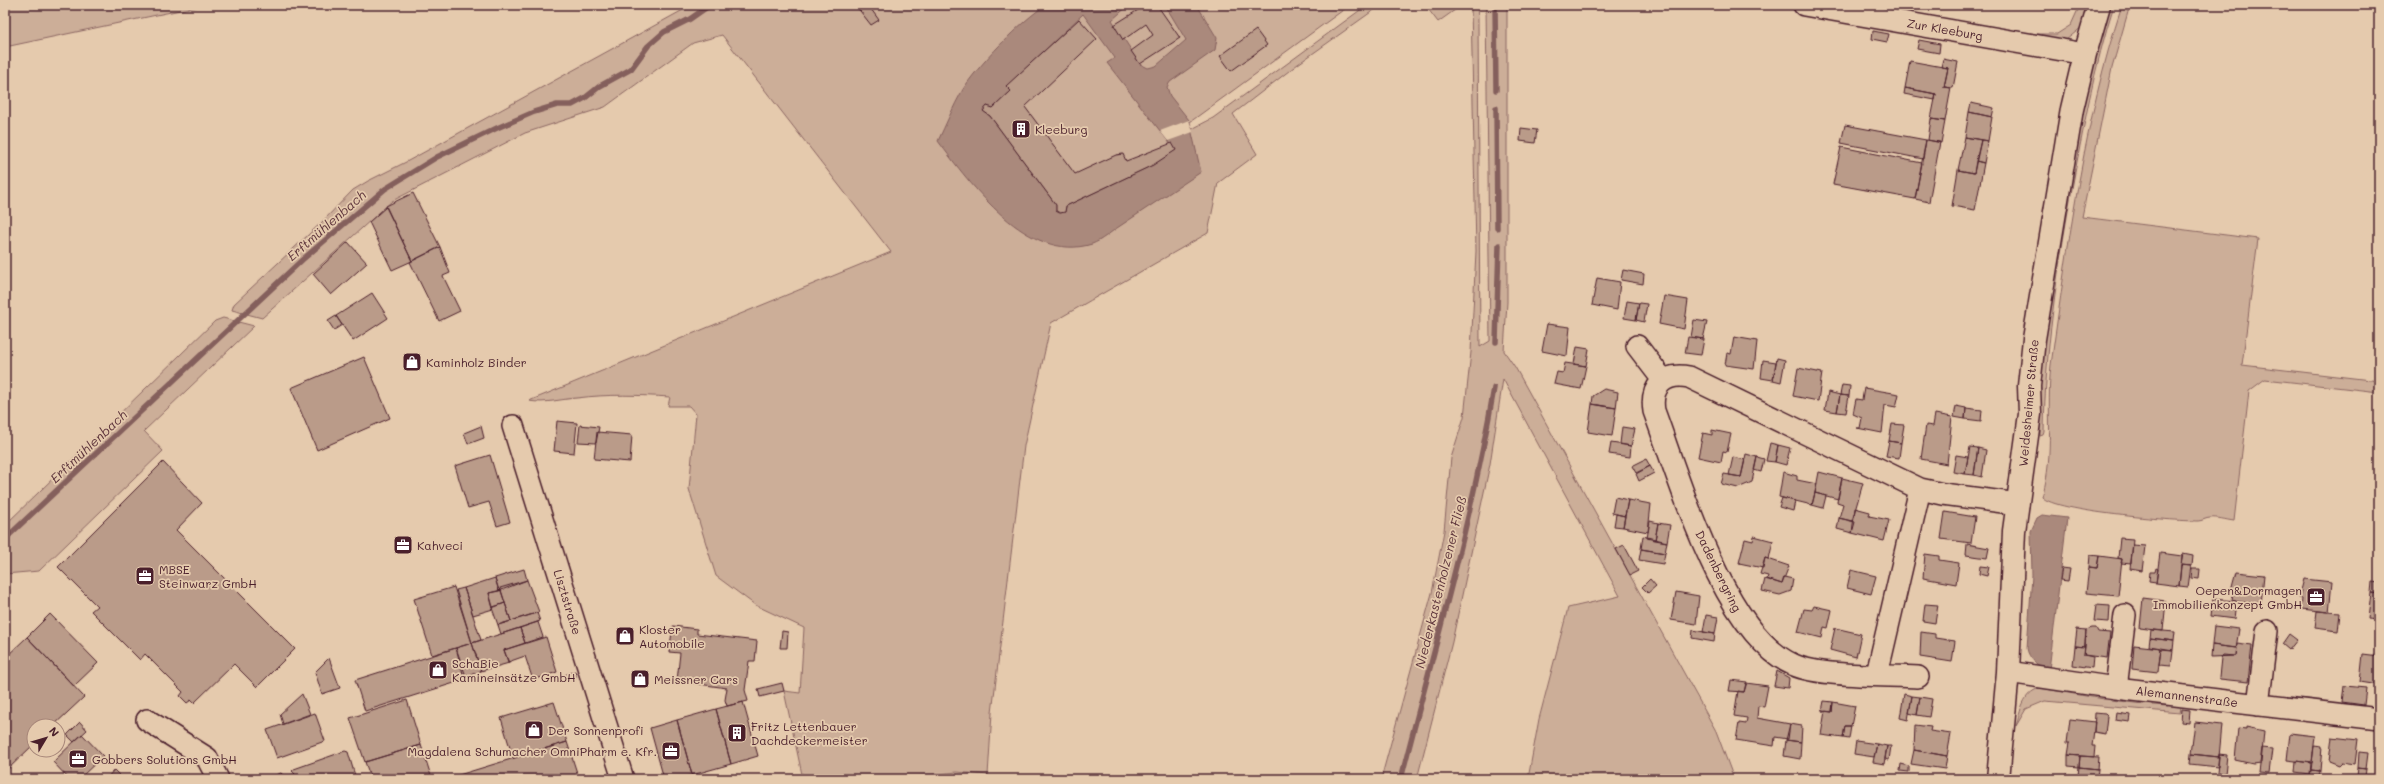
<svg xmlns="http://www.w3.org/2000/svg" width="2384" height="784" viewBox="0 0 2384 784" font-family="Mali,sans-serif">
  <rect width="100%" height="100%" fill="#e5caad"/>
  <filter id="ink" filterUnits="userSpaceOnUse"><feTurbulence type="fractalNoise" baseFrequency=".025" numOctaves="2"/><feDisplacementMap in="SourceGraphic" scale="8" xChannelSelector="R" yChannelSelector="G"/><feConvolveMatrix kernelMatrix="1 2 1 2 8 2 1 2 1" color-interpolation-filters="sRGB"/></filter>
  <g filter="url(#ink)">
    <!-- green -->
    <path fill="#ccae98" stroke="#8b6662" d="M5,5H204L5,47Z
      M692,5H1350L1190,122L1192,129L1213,118L1367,5H1381L1298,64L1233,114L1257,154L1218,183L1208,233L1051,323L1024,446L992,713L988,775L957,772L897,779H803L784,691L800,693L804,628L755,605L716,576L689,489L696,414L689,406H668L670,397C639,395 608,394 577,398C561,399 545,404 529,401L891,252L722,35L693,43L605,107L525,133L392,201L262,318L232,310L234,304L322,222L353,190L368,181L408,161Z
      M1425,5H1462L1438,22Z
      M1471,5H1477L1478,19L1480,347L1490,341L1486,5H1507V302L1504,351L1515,367L1716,731L1734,779H1528L1539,719L1568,608L1620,596L1503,379L1490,464L1452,642L1417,779H1381L1432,593L1444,531L1451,458L1464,417L1471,352L1476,251Z
      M2080,5H2089L2082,27L2066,40L2005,34H2057L2071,25Z
      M2109,5H2114C2094,67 2083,130 2071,194C2057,274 2045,351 2044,432L2043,435L2040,436L2039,374L2079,122Z
      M2122,5H2130L2112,68L2082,217L2258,239L2242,365L2379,381V392L2265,379L2249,391L2234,521C2226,520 2217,517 2210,518C2206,518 2202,521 2198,521C2174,521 2055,512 2042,497C2055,454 2046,409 2051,365C2068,244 2084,121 2122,5Z
      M223,318L254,326L144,431L163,451L39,571L5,574V525L215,321Z
      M2040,688L2103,699L2104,693L2111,694V700L2144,704V698L2152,699V705L2168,706V701L2181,707L2180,713L2045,701L2026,709L2016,726C2021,711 2022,693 2040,688Z"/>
    <!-- water -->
    <path fill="#aa897c" stroke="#845f5c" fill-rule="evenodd" d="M1046,5H1129L1112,20L1140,64L1148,68L1156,66L1186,40L1165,5H1197L1217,38L1215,50L1170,82L1167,87L1170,96L1189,120L1201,172C1174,190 1147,208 1120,226C1112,231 1101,241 1092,244C1028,264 971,185 938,141C946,124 953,107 962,91C977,66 1022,20 1046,5ZM1083,14L1115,58L1107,63L1175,150L1153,165L1066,206L1065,212L1060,213L1056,211V205L990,116L983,111L987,106L993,108L1011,91L1007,86Z
      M2042,515L2067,518L2049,670C2039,668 2028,658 2027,648L2032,575L2031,531L2037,518Z"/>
    <!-- pier -->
    <path fill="#e5caad" d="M1189,120L1193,132L1168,141L1160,131Z"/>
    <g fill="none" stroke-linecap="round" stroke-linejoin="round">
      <!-- stream -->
      <path stroke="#845f5c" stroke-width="5.5" d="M1495,5L1496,90
        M1496,108L1497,228
        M1496,342L1499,245
        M5,539L302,260L385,189L437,157L497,128L534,112L557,105H572L585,98L600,86L631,69L648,46L664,32L690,19L710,5
        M1401,779C1434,649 1472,520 1494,388"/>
    </g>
    <!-- building -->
    <path fill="#ba9b89" stroke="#4a1f2b" d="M859,5H868L879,20L871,25L857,7Z
      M1146,5H1157L1180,38L1140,64L1131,51L1153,35L1146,24L1123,40L1114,25Z
      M1079,19L1097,39L1025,107L1075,174L1116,155L1123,154L1126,161L1172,143L1176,150L1153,165L1066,206L1065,212L1060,213L1056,211V205L990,116L983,111L987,106L993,108L1011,91L1006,86Z
      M1256,30L1267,45L1231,71L1220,56Z
      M1873,31L1889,34L1887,42L1872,39Z
      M1919,40L1940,44L1939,53L1917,49Z
      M1943,59L1958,62L1953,88L1944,87L1948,68L1941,67Z
      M1910,61L1948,68L1944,87L1951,88L1945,121L1931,119L1936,94L1905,88Z
      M1905,88L1936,94L1935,100L1904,94Z
      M1971,103L1994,108L1992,117L1969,112Z
      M1969,112L1992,117L1988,141L1965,137Z
      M1931,119L1945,121L1941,143L1928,140Z
      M1845,125L1926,140L1923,159L1841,143Z
      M1521,128L1537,130L1535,143L1520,141Z
      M1965,137L1981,140L1974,173L1958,170Z
      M1926,140L1940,142L1929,202L1915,199Z
      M1981,140L1988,141L1984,163L1976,161Z
      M1841,147L1922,163L1915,199L1833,184Z
      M1976,161L1984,163L1975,210L1952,206L1958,170L1974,173Z
      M413,193L440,247L412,261L386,206Z
      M386,207L412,261L392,270L369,222Z
      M348,242L367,263L331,295L313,274Z
      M440,247L450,273L443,276L460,311L439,321L410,262Z
      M1623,270L1644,274L1643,284L1621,280Z
      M1597,278L1620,282L1617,310L1592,305Z
      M372,293L388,318L353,341L336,316Z
      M1664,296L1688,300L1684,329L1659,324Z
      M1627,301L1639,303L1636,320L1624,318Z
      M1639,303L1647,304L1644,322L1636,320Z
      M336,316L342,325L334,330L328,321Z
      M1694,320L1707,322L1703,339L1691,337Z
      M1547,324L1570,327L1567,356L1542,351Z
      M1688,337L1704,339L1701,355L1685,353Z
      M1734,337L1757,341L1754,369L1725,365L1727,353L1731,354Z
      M1577,347L1589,349L1586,366L1574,364Z
      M364,357L390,418L317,450L291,388Z
      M1777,358L1785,360L1781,382L1773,380Z
      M1763,360L1776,362L1773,380L1761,378Z
      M1565,363L1586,366L1581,389L1554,384L1557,372L1563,373Z
      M1798,368L1822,373L1818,401L1793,396Z
      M1842,385L1850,386L1849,396L1840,395Z
      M1864,388L1899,394L1896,407L1885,405L1882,433L1857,428H1860L1862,418L1853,414L1856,399L1862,400Z
      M1604,389L1618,392L1616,408L1592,404L1593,396Z
      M1828,392L1840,395L1837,412L1825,410Z
      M1840,395L1849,396L1846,413L1837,412Z
      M1592,404L1616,408L1612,436L1588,432Z
      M1956,406L1966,408L1965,419L1954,417Z
      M1966,408L1982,410L1981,421L1965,419Z
      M1935,414L1952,417L1947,464L1921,459L1926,425L1933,426Z
      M557,421L577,423L574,453L554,451Z
      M1892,424L1904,425L1901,443L1889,441Z
      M580,425L599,427L596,443L578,442Z
      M481,426L484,438L468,444L464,433Z
      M1622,427L1635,429L1631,446L1620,444Z
      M1712,430L1731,434L1727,452L1723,451L1721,462L1698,457L1703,433L1712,435Z
      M597,432L632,435L630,462L594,459Z
      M1889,441L1901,443L1899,458L1886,456Z
      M1611,443L1631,446L1630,457L1609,454Z
      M1770,443L1778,445L1775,462L1766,461Z
      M1778,445L1790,448L1786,465L1775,462Z
      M1970,447L1978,448L1974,475L1965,474Z
      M1978,448L1986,450L1982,477L1974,475Z
      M1746,454L1757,457L1752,482L1738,488L1721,484L1724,474L1741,477Z
      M490,455L510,522L497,526L489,502L468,508L455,466Z
      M1956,455L1968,457L1965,474L1953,472Z
      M1733,457L1745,460L1741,477L1729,475Z
      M1757,457L1764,459L1761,472L1754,470Z
      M1646,459L1650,466L1636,473L1632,466Z
      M163,462L202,503L176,530L295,649L257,687L234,664L194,703L191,700L187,703L180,696L183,692L145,654L140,660L91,611L97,606L58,567Z
      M1650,466L1654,473L1639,481L1636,474Z
      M1783,472L1797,476V480L1817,484L1812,505L1779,497Z
      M1819,472L1842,478L1838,499L1815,493Z
      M1842,478L1863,483L1852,521L1839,518L1843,504L1837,502Z
      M1815,493L1826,496L1823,508L1812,505Z
      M1615,497L1628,500L1625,516L1612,513Z
      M1782,498L1795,501L1793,511L1779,507Z
      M1628,500L1651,504L1648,532L1623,527Z
      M1855,508L1870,512L1869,516L1889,520L1884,541L1852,533Z
      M1945,512L1975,517L1971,543L1941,539Z
      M1616,514L1625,516L1623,527L1614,526Z
      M1839,518L1855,522L1852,533L1837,529Z
      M1650,521L1658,523L1655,540L1647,538Z
      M1658,523L1670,525L1667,542L1655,540Z
      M1643,536L1667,542L1665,553L1641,549Z
      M1754,536L1773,541L1769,559L1765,558L1763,568L1739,563L1745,539L1753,541Z
      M2120,538L2133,539L2131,564L2121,563L2122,559L2118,558Z
      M1967,544L1989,548L1987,558L1966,555Z
      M1624,545L1638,571L1630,575L1616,549Z
      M2133,545L2145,546L2142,571L2130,569Z
      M1641,549L1665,553L1663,564L1639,560Z
      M2160,553L2182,556L2179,586L2156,583Z
      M1925,554L1939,556V560L1959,563L1956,584L1923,578Z
      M2183,554L2193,556L2192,566L2181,565Z
      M2090,555L2099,556L2097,568L2089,567Z
      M2099,556L2122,559L2118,596L2086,593L2089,567L2097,568Z
      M1765,558L1789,566L1782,584L1767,579L1768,576L1760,574Z
      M2181,565L2191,566L2188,587L2179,586Z
      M1980,566L1989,567L1987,576L1979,574Z
      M2062,568L2070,569L2068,581L2060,580Z
      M2156,568L2158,569L2156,583L2149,582L2150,572H2155Z
      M524,569L527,580L499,591L495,578Z
      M2192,569H2200L2199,579L2191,578Z
      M1851,570L1876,576L1871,594L1847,588Z
      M2236,572L2264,575L2261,604L2232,601L2233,591H2231Z
      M1784,577L1793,579L1791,591L1780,595L1762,591L1765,579L1782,584Z
      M495,578L499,591L489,593L493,609L473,615L464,588Z
      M1650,579L1656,586L1648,593L1642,587Z
      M2304,579L2332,582L2329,612L2301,609L2302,599L2299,598Z
      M527,580L539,612L511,621L500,588Z
      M2372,582L2379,583V594L2371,593Z
      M454,587L472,643L432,655L414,599Z
      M464,588L481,640L472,643L456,590Z
      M501,590L505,603L493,607L489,593Z
      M1676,592L1699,596L1696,624L1671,620Z
      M2371,593L2379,594V620L2368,619Z
      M2143,598L2166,601L2163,631L2140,628Z
      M2213,599L2236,601L2234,619L2211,616Z
      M505,603L511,621L498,625L492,608Z
      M1925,604L1938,605L1935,623L1923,621Z
      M2096,605L2110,606L2109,622L2094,621Z
      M1814,606L1832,610L1828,628L1824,627L1822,638L1798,632L1804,609L1812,610Z
      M2317,611L2340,613L2338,631L2315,628Z
      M537,613L540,621L501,634L498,625Z
      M50,614L98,663L74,686L27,637Z
      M1706,615L1718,617L1715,634L1703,632Z
      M538,622L543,637L525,643L520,628Z
      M673,626L697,629V634L757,641L755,661H749L745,690L748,701L727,706L725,700L727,688L677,681L680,653L669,652Z
      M2214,626L2239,629L2236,648L2212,645Z
      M520,628L525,643L504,650L509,663L481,671L472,643Z
      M1835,628L1861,634L1856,657L1830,650Z
      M2092,628H2096L2098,632L2110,633L2107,658L2084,655L2086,630Z
      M2077,629L2086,630L2085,647L2075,646Z
      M1693,630L1715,634L1714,642L1692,638Z
      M2151,630L2175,632L2174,641L2150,638Z
      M782,631L788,632L787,648H780Z
      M1921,632L1935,634V638L1955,641L1952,662L1920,657Z
      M2289,634L2297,640L2289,650L2282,644Z
      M27,637L84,697L53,726H34V744L5,772V658Z
      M546,637L557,672L533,680L525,656L508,662L504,650Z
      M2150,638L2174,641L2173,650L2149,646Z
      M472,643L481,671L464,677L456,648Z
      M2237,643L2252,645L2248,682L2220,679L2219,677L2221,658L2223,655L2236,656Z
      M2134,645L2161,648L2158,672L2132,669Z
      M2212,645L2237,648L2236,656L2211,657Z
      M2075,646L2085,647L2084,655L2093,657L2092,668L2073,665Z
      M456,648L467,679L365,711L355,680Z
      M2161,649L2173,650L2171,666L2159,665Z
      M2363,654L2379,656V685L2360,682Z
      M329,658L340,688L322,694L315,672Z
      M575,671L576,677L567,680L565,675Z
      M1777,671L1789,678L1788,688L1774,686Z
      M1731,680L1747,682L1744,692L1729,691Z
      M782,683L784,691L760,697L758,689Z
      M1746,683L1768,686L1764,707L1758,706L1757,718L1790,724L1788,739L1775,737L1774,746L1736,740L1739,723L1746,724L1747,718L1734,716L1738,691L1744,692Z
      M2344,686L2366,688L2364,705L2342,702Z
      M302,694L310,714L283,724L280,714Z
      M1904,694L1912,696L1908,720L1900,718Z
      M1912,696L1920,697L1917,715L1909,713Z
      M1920,697L1932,699L1929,717L1917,715Z
      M407,700L421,745L365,762L350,718Z
      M1824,701L1833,702L1832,712L1822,711Z
      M554,702L567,742L513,758L501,718Z
      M743,702L758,756L731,764L716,709Z
      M1833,702L1855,706L1851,726H1845L1843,738L1821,735L1825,711L1832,712Z
      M716,709L731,764L692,775L677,720Z
      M2182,709L2190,710L2189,723L2181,722Z
      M315,713L325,741L277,758L267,730Z
      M2095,713L2105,714L2107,716L2105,734L2094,732Z
      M2116,713L2131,715L2130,722L2115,720Z
      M2070,719L2095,722L2092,746H2095L2094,757L2068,755L2070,743H2067Z
      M677,720L692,775L677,779H664L650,728Z
      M80,722L87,730L74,742L67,735Z
      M2195,722L2222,725L2219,757L2191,754Z
      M1790,724L1802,726L1801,742L1786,740Z
      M1915,725L1931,727L1930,731L1951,734L1947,756L1914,750Z
      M1845,726H1851L1849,739L1843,738Z
      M2246,727L2264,731L2261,763L2253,764L2235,760L2238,728L2246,729Z
      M2290,733L2315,736L2312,763L2287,760Z
      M82,734L103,756L79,779H69L53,762Z
      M2332,737L2358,740L2355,764L2342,762L2339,765L2329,761Z
      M1786,740L1801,742L1800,759L1784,756Z
      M1856,741L1877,744L1874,757L1854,754Z
      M567,742L579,779H448L462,774Z
      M1877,744L1887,746L1884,764L1873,762Z
      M421,745L432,779H371L365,762Z
      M1887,746H1891L1889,760L1885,759Z
      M2314,746L2322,747L2320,771L2311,770Z
      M2262,748L2272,749L2269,773L2259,772Z
      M1914,750L1947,756L1945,769L1911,764Z
      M345,751L348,752L356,779H267L281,773L283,775V778L295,774L292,771L294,769Z
      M2359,752L2368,753L2366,769L2358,768Z
      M2191,754L2219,757L2218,767L2190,764Z
      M2219,754L2227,755L2225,774L2217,773Z
      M2068,755L2080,756L2079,767L2068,766Z
      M2080,756L2099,757L2098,769L2079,767Z
      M2296,761L2311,763L2310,774L2295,772Z
      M1901,764L1909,766V772L1900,771Z
      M2079,767L2098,769L2097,778L2078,775Z
      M2358,768L2366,769L2365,777L2357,776Z
      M114,770L123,779H106Z
      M2311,770L2320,771L2319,779L2310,778Z
      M2067,774L2091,777V779H2066Z"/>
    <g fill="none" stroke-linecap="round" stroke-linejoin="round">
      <!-- street casing -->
      <g stroke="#4a1f2b" stroke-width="24">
        <path id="street" d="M1804,5L2085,54
          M1637,346L1663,380
          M513,426L623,779
          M2008,672L2116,688L2379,719
          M1877,674L1920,489
          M1918,677C1886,675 1821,677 1794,665C1724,635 1680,481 1654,411C1650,387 1664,372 1689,377L1920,489L1943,494L2018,504
          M2116,688L2125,615
          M2258,705L2267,631
          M147,720L207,758L218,779"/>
      </g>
      <!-- secondary casing -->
      <g stroke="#4a1f2b" stroke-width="25">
        <path id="secondary" d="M1998,779L2008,672L2014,531L2030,414L2029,386L2034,339L2072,109L2085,54L2099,5"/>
      </g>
      <!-- street -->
      <use href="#street" stroke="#e5caad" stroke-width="21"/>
      <!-- secondary -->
      <use href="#secondary" stroke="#e5caad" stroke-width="22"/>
    </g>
  </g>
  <!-- icons -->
  <defs>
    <g id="building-square" transform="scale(1)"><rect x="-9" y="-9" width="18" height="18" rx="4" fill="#4a1f2b" stroke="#e5caad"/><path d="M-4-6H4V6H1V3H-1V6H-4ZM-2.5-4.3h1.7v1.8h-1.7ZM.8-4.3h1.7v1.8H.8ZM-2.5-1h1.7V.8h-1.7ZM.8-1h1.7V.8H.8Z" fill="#fff"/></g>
    <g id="shop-square" transform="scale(1)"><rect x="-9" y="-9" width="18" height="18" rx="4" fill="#4a1f2b" stroke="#e5caad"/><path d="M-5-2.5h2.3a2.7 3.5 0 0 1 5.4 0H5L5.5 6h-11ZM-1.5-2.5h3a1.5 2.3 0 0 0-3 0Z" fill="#fff"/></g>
    <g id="office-square" transform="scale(1)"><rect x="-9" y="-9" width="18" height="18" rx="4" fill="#4a1f2b" stroke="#e5caad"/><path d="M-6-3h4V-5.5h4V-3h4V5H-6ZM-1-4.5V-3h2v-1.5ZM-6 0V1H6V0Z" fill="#fff"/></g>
  </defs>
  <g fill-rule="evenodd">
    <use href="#building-square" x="1021" y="129"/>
    <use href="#shop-square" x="412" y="362"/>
    <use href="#office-square" x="403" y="545"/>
    <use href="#office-square" x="145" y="576"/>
    <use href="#office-square" x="2316" y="597"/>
    <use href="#shop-square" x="625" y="636"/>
    <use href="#shop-square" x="438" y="670"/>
    <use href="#shop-square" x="640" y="679"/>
    <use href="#shop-square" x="534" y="730"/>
    <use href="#building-square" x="737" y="733"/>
    <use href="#office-square" x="671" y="751"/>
    <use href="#office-square" x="78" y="759"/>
  </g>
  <g text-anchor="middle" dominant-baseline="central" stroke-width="3.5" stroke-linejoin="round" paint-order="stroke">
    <!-- street labels -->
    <g font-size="12" fill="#4a1f2b" stroke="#e5caad">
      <text transform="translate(1945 29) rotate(10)">Zur Kleeburg</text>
      <text transform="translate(2028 403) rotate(-85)">Weidesheimer Straße</text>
      <text transform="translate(1719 571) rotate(64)">Dadenbergring</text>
      <text transform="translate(568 602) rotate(73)">Lisztstraße</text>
      <text transform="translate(2187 696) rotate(7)">Alemannenstraße</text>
    </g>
    <!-- poi labels -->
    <g font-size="12" fill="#4a1f2b" stroke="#e5caad" text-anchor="start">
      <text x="1035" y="129">Kleeburg</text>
      <text x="426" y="362">Kaminholz Binder</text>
      <text x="417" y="545">Kahveci</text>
      <text x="159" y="569">MBSE<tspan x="159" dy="14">Steinwarz GmbH</tspan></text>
      <text x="2302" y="590" text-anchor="end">Oepen&amp;Dormagen<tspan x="2302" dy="14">Immobilienkonzept GmbH</tspan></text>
      <text x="639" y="629">Kloster<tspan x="639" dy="14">Automobile</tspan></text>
      <text x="452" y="663">SchaBie<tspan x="452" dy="14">Kamineinsätze GmbH</tspan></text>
      <text x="654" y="679">Meissner Cars</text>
      <text x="751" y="726">Fritz Lettenbauer<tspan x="751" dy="14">Dachdeckermeister</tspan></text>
      <text x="548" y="730">Der Sonnenprofi</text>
      <text x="657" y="751" text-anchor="end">Magdalena Schumacher OmniPharm e. Kfr.</text>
      <text x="92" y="759">Gobbers Solutions GmbH</text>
    </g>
    <!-- water labels -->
    <g font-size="13" font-style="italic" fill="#5d343b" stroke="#e5caad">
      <text transform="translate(326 225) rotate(-41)">Erftmühlenbach</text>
      <text transform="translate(88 446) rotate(-43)">Erftmühlenbach</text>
      <text transform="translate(1440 582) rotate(-76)">Niederkastenholzener Fließ</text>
    </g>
  </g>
  <!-- margin -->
  <rect width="2384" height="784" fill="none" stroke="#e5caad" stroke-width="20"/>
  <rect x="10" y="10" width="2364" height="764" fill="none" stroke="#4a1f2b" stroke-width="1.5" filter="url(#ink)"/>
  <!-- north arrow -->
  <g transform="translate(46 738) rotate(52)"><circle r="19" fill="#e5caad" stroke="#a78679"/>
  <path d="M0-3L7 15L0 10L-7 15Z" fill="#4a1f2b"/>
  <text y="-6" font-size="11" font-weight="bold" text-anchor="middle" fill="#4a1f2b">N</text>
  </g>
</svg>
